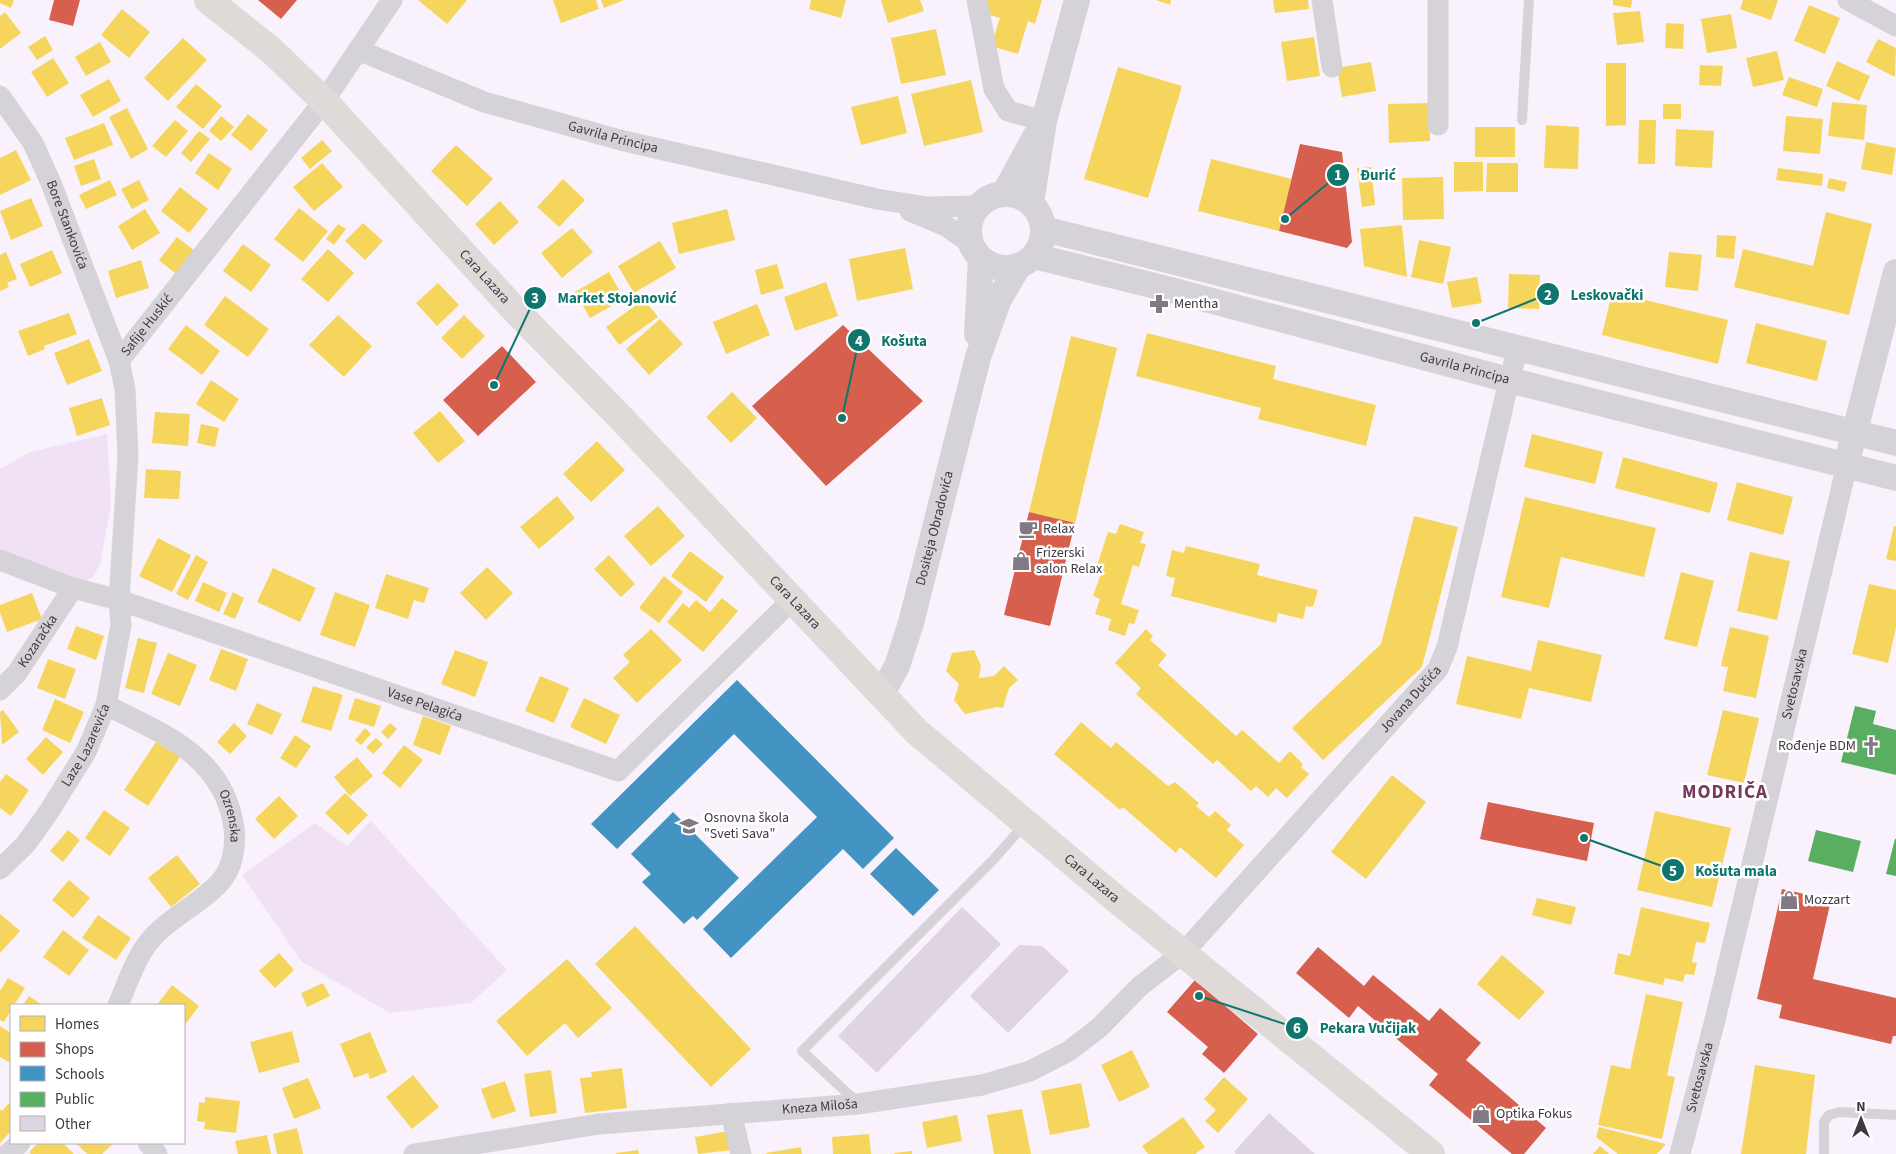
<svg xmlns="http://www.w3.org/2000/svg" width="1896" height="1154" viewBox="0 0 1896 1154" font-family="'Source Sans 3',sans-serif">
  <rect width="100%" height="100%" fill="#f9f2fc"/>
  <!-- green -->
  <path fill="#f0e1f5" d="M107,434L111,505L100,564L93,577L87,580L76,579L0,550V469L30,452Z
    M371,821L507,970L471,1003L390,1013L302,962L242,875L315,823L347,846Z"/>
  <!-- homes -->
  <path fill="#f6d55c" d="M0,0H14L11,8L0,3Z
    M418,0H467L447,24Z
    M553,0H596L599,9L561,23Z
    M601,0H624L604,8Z
    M811,0H846L841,18L809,9Z
    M881,0H920L924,11L888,23Z
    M987,0H1042L1035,24L1028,21L1018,54L991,46L1000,18L983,13Z
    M1156,0H1171L1170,5Z
    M1273,0H1308L1309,9L1275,13Z
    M1613,0H1632L1631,8L1613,5Z
    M1743,0H1778L1771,20L1740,9Z
    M1809,5L1840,18L1825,54L1794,41Z
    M122,9L150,32L129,58L101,35Z
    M1640,11L1644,42L1617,45L1613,13Z
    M5,12L21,33L0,49V16Z
    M1731,14L1737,48L1707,53L1701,19Z
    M1666,23L1684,24L1683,49L1665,48Z
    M936,29L946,75L901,84L891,38Z
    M45,36L53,50L37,60L28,47Z
    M1314,37L1320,76L1287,81L1281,42Z
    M183,38L207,60L168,101L144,78Z
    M1878,39L1896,48L1895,77L1866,62Z
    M100,42L111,62L86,76L75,57Z
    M1777,51L1784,80L1753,87L1746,58Z
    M53,58L69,83L47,97L31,72Z
    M1837,61L1870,76L1859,101L1826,86Z
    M1371,62L1376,91L1342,97L1337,68Z
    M1606,63H1626V125L1606,126Z
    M1700,65L1723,66L1721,86L1699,85Z
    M1118,67L1182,86L1148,198L1084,179Z
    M1789,77L1823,89L1817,107L1782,95Z
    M109,79L121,101L93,117L80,95Z
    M971,80L983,132L924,146L911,94Z
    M196,84L222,106L203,129L176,107Z
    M898,96L907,133L861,145L851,107Z
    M1832,102L1867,105L1864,140L1828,136Z
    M1429,103L1430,141L1389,143L1388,104Z
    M1663,104H1681V119H1663Z
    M127,108L148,149L131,159L109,117Z
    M248,114L268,130L251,151L231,135Z
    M221,116L234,127L221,141L209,131Z
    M1786,116L1823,119L1820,154L1783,151Z
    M175,120L188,131L166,157L152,146Z
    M1639,120H1656L1655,164H1638Z
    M104,123L113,145L74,160L65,138Z
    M1546,125L1579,127L1578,169L1544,168Z
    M1475,127H1515V157H1475Z
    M1676,129L1714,131L1712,168L1675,166Z
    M199,131L210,139L191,162L181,153Z
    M322,140L332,151L310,169L301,158Z
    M1866,142L1896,148L1892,175L1861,169Z
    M456,145L493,179L467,206L431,171Z
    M16,150L31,180L0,195V158Z
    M209,153L232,169L218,190L195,173Z
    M94,159L101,179L81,186L74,166Z
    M1211,159L1292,179L1279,231L1198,211Z
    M1454,162H1483V191L1454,192Z
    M322,163L343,187L314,211L293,187Z
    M1487,163H1518V192H1486Z
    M1371,167L1375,205L1362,207L1357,168Z
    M1778,168L1823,174L1822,186L1776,180Z
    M1443,177L1444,219L1403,220L1402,178Z
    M1829,178L1847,182L1844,192L1827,188Z
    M563,179L585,200L559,227L537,207Z
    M110,180L117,195L86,209L79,195Z
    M139,180L149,200L132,209L121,189Z
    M180,187L208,209L189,233L161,211Z
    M31,198L43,226L11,240L0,211Z
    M500,201L519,222L494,245L475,224Z
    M299,208L328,231L303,262L274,239Z
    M145,209L160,233L132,250L118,226Z
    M727,209L735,240L679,254L672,223Z
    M1826,212L1872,224L1849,315L1734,287L1743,249L1813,266Z
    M363,223L383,241L365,260L345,241Z
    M338,224L346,229L334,245L326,239Z
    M1402,225L1407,277L1364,266L1360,229Z
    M572,228L593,252L562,278L541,253Z
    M1717,235L1736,236L1734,259L1716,257Z
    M177,237L195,251L176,274L159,260Z
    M1419,240L1451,247L1443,284L1411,277Z
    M660,241L676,268L634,293L618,266Z
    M243,244L271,265L251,292L223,271Z
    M905,248L913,289L857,301L849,259Z
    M328,249L354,273L328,302L301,279Z
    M52,250L62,273L30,287L20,264Z
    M6,252L17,279L7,283L9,287L0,291V255Z
    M1669,252L1702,255L1698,291L1665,287Z
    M141,260L149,288L116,298L108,271Z
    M777,264L784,288L761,295L755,270Z
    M609,272L624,299L590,318L575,292Z
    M1509,274L1540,275L1539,309L1508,308Z
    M1477,277L1482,303L1452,308L1447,282Z
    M826,282L838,316L795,331L784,297Z
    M438,283L459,305L437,326L416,303Z
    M1612,292L1728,320L1718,364L1602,335Z
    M225,296L269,329L248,357L204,325Z
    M644,299L658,317L619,345L606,327Z
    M757,304L770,335L726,354L713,322Z
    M69,313L77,334L44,346L45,349L28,356L18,331Z
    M338,315L372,346L344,377L309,345Z
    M464,315L485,336L462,359L441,338Z
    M660,319L683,344L649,375L626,349Z
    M1756,323L1827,341L1817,381L1746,363Z
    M186,325L220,351L202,375L168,349Z
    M1147,333L1276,366L1273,379L1376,405L1366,446L1258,419L1261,408L1136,376Z
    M1071,336L1117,348L1075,523L1029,512Z
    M89,339L102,371L67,385L54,353Z
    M211,380L239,399L224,422L196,404Z
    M732,392L757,418L731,443L706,417Z
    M102,398L110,425L77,436L69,408Z
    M440,411L465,441L438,463L413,433Z
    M155,412L190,414L188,446L152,443Z
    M201,424L219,428L215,447L197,443Z
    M1532,434L1603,452L1595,484L1524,467Z
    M597,441L625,470L591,502L563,474Z
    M1623,457L1718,483L1710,513L1615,488Z
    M146,469L181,471L179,499L144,498Z
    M1737,482L1793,497L1783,535L1727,520Z
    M557,496L575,518L539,549L520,527Z
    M1525,497L1656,528L1644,577L1561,557L1549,608L1501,597Z
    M658,506L685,536L651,566L624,536Z
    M1414,516L1458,527L1422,667L1323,760L1292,728L1381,644Z
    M1120,524L1144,532L1140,543L1146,544L1139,567L1133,565L1121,604L1139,610L1134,624L1129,623L1125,636L1108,630L1111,619L1095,614L1100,599L1093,596L1101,574L1095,572L1108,532L1116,534Z
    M1894,526H1896V561L1886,559Z
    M158,538L191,555L172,592L139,576Z
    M1186,546L1260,564L1257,575L1318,590L1313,607L1306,606L1303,619L1278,613L1276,623L1171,596L1175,578L1166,576L1172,550L1184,553Z
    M690,551L724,577L706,602L671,576Z
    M1750,552L1790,561L1777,620L1737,611Z
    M196,555L208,562L188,600L176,594Z
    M609,555L635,584L621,597L594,569Z
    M487,567L513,593L486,620L460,593Z
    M273,568L316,588L300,622L257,602Z
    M1681,572L1714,581L1697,647L1664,639Z
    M386,574L429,588L424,603L414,600L408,619L375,608Z
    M664,576L683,592L659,623L639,608Z
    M203,582L227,593L219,612L195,601Z
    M1869,584L1896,590V628L1888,663L1852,654Z
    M233,592L244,598L235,619L223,614Z
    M335,592L370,605L355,647L320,635Z
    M32,593L42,619L7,632L0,613V605Z
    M722,598L738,611L703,652L667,622L683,603L689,608L696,600L710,612Z
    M76,626L104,636L96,660L67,649Z
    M1730,627L1769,636L1756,698L1723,691L1728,667L1721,666Z
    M651,629L682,660L637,703L613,678L630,662L623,655Z
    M1146,629L1153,636L1150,640L1167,655L1158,665L1236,736L1242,730L1279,763L1290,751L1303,764L1301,767L1309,774L1287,798L1276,788L1268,797L1256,786L1251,791L1217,760L1213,764L1136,694L1141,688L1115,663Z
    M138,638L157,643L144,693L125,688Z
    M1538,640L1602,655L1591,702L1529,688L1521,719L1456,704L1467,656L1531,671Z
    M221,649L248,659L236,691L209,680Z
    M455,650L488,662L475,697L441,684Z
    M974,650L981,666L979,678L994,676L1004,666L1018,680L1009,688L1003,708L997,707L965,714L954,700L959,684L946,671L952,653Z
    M168,653L197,665L180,706L151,694Z
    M48,659L76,669L65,699L37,688Z
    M540,676L569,688L554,723L525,711Z
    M313,686L343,695L331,731L301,722Z
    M355,698L381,706L374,727L348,719Z
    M584,698L620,715L606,744L570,727Z
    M55,699L84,712L70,743L42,730Z
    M257,703L282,714L272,735L247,724Z
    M3,710L19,732L2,745L0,712Z
    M1723,710L1759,718L1744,783L1707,775Z
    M423,716L451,726L440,755L413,745Z
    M1081,722L1111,748L1116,742L1168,786L1175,782L1199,803L1196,806L1209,817L1215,811L1231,825L1227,830L1244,845L1216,878L1180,847L1176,853L1124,808L1119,809L1054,754Z
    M234,723L247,736L230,754L217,742Z
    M390,723L397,729L388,739L381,732Z
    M365,728L371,734L361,745L355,740Z
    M295,735L311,746L296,768L280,758Z
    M46,737L63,752L43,775L26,759Z
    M376,738L383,744L373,754L366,747Z
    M156,742L180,757L148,806L124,790Z
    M404,745L423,760L400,788L382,773Z
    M357,757L373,776L350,796L334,777Z
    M6,774L29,790L11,816L0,808V782Z
    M1392,775L1426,802L1366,879L1331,852Z
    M345,793L368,815L348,835L325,813Z
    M279,796L298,816L274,839L255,819Z
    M104,810L130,828L110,856L85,838Z
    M1655,811L1731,828L1712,907L1637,890Z
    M68,830L80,840L63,862L50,851Z
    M177,855L200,884L171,907L148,878Z
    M69,880L90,898L73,918L52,900Z
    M1537,898L1576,907L1571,925L1532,915Z
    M1641,907L1710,923L1705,943L1696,942L1692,962L1697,963L1694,975L1685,974L1683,982L1665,978L1663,985L1614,974L1618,953L1630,956Z
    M0,914L20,931L0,953Z
    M98,915L131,938L116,960L82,938Z
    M635,926L751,1049L711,1087L595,964Z
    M63,930L89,950L69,976L43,957Z
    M279,953L294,970L275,988L259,971Z
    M1502,955L1545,992L1519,1020L1477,984Z
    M567,959L612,1008L578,1038L565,1023L527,1056L496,1021Z
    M8,978L25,988L14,1005H11V1010L4,1022L0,1020V991Z
    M323,983L330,996L307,1007L301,993Z
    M172,985L199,1006L184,1026V1005H157Z
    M1646,994L1683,1002L1667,1075L1675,1077L1662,1139L1598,1125L1611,1065L1630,1069Z
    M29,996L42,1005H23Z
    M0,1026L11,1033V1063L0,1057Z
    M292,1031L300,1062L259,1073L250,1042Z
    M370,1032L387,1072L370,1079L368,1073L354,1078L340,1044Z
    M1132,1050L1150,1087L1119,1102L1101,1065Z
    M1755,1065L1815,1075L1806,1154H1741Z
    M622,1068L627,1108L585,1113L580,1078L592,1077L591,1072Z
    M551,1070L557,1113L530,1117L524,1074Z
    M413,1075L439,1107L412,1129L386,1097Z
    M1224,1077L1248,1099L1218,1133L1205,1121L1216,1110L1204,1099Z
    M308,1078L321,1108L294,1119L282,1088Z
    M505,1081L516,1111L492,1119L481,1089Z
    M1081,1083L1090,1127L1050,1135L1041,1091Z
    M205,1097L240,1101L236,1133L204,1129L205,1122L197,1121L199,1102L205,1103Z
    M9,1103L11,1105V1131L0,1143V1109L2,1111Z
    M1022,1109L1031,1154H994L987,1115Z
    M957,1115L962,1141L927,1148L922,1122Z
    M1183,1117L1205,1147L1195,1154H1148L1142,1146Z
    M1599,1127L1666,1144L1657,1154H1618L1596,1137Z
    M297,1128L303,1154H277L273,1134Z
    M729,1131L732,1150L698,1154L695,1137Z
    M869,1134L871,1154H833L832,1137Z
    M267,1135L271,1154H238L235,1141Z
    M38,1143H63L74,1154H31L29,1152Z
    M76,1143H114L102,1154H87Z
    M1600,1146L1609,1154H1593Z
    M801,1147L802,1154H766V1153Z
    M638,1150L639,1154H616V1153Z
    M912,1151V1154H894V1153Z"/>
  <!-- shops -->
  <path fill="#d6604d" d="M54,0H80L73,26L49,20Z
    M258,0H297L281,19Z
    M1300,144L1342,152L1352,242L1347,248L1279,231Z
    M843,325L923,401L826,486L752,406Z
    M502,346L536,382L478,436L443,400Z
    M1029,512L1075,523L1050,626L1004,615Z
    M1488,802L1594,823L1587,861L1480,839Z
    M1782,889L1831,900L1813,979L1896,998V1036H1893L1891,1044L1779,1018L1782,1005L1757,999Z
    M1318,947L1364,986L1373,975L1429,1021L1440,1008L1481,1043L1466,1060L1546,1128L1524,1154H1512L1429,1085L1438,1074L1358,1006L1349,1018L1296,973Z
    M1195,980L1258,1034L1224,1073L1202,1054L1208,1047L1167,1012Z"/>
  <!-- schools -->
  <path fill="#4393c3" d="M737,680L894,838L863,869L843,849L731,958L703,929L817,817L734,734L617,849L591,824Z
    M673,812L739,878L697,920L693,916L684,924L642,882L651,874L631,854Z
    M896,848L939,890L913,916L870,874Z"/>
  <!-- public -->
  <path fill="#5aae61" d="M1855,706L1876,711L1873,724L1896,730V775L1841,762Z
    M1816,830L1861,841L1853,872L1808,861Z
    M1895,839H1896V876L1886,874Z"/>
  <!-- building -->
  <path fill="#ded4e2" d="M962,907L1001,944L877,1073L838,1036Z
    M1019,945L1042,946L1069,971L1008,1033L970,996Z
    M1269,1113L1315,1154H1236L1234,1152Z"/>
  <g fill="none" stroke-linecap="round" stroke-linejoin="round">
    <!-- service -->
    <path stroke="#d6d3d8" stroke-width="10" d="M1522,120L1529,0
      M858,1103L802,1051L993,860L1024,825
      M1824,1154V1122L1829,1115L1840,1112L1896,1115"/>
    <!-- minor -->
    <g stroke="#d6d3d8" stroke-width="21">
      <path d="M977,0L994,89L1008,111L1044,121"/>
      <path d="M1322,0L1332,67"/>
      <path d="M1438,0V125"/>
      <path d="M1848,0L1896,26"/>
      <path id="s1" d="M358,50L484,102L620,140L877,199L928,207L978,206"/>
      <path id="s2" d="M0,96L33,143L51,183L119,361"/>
      <path d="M910,211L946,226L970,243"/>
      <path id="s3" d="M0,560L73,588L119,600L618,771L792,600"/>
      <path id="s4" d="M0,690L17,673L73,588"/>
      <path id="s5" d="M106,705C163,734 224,756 234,828C236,845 233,868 220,882C200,905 167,918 148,943C134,961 127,985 118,1005"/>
      <path id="s6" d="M0,869L25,845L48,813L86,752L106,705L121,625L119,600L128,456L125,389L119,361L324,101L392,0"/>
      <path d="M731,1113L741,1154"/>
      <path d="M148,1143L157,1154"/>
      <path d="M8,1154L20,1143"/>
      <path id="s7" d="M414,1154L599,1124L858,1104L982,1085L1030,1071L1069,1051L1100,1027L1139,987L1184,952L1438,669L1447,647L1509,380L1518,349"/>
      <path id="s8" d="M1680,1154L1715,1020L1847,465"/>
    </g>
    <!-- tertiary -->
    <g stroke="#d6d3d8" stroke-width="26">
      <circle cx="1006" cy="231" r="37"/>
      <path d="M1004,194L1035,137"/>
      <path d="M1031,203L1044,121L1077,0"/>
      <path d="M1044,229L1896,443"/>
      <path id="s9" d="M1034,256L1175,291L1509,380L1896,478"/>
      <path d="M977,334L981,259"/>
      <path d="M1850,450L1896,272"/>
      <path id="s10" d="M881,695L897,666L911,623L978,357L999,299L1018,267"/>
    </g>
    <!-- primary -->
    <path stroke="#dfd9d7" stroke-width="28" id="s11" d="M208,0L271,50L324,101L513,308L620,417L917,732L1116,899L1431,1154"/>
  </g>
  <!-- icons -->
  <defs>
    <g id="pharmacy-bare" transform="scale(1.5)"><path d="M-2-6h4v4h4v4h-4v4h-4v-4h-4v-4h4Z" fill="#817983" stroke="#fff" stroke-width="2.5" paint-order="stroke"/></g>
    <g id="cafe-bare" transform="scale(1.5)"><path d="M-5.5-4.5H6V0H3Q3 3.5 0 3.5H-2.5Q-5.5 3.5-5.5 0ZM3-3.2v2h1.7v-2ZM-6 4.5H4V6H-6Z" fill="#817983" stroke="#fff" stroke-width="2.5" paint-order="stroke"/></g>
    <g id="shop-bare" transform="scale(1.5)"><path d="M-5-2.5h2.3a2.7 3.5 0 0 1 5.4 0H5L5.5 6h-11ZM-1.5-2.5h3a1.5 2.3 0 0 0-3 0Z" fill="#817983" stroke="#fff" stroke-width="2.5" paint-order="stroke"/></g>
    <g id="church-bare" transform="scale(1.5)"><path d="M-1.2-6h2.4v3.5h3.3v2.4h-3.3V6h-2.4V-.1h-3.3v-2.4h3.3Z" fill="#817983" stroke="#fff" stroke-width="2.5" paint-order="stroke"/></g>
    <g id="school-bare" transform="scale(1.5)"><path d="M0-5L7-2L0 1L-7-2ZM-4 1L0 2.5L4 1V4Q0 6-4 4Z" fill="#817983" stroke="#fff" stroke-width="2.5" paint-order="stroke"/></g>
  </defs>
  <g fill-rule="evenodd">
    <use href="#pharmacy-bare" x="1159" y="304"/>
    <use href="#cafe-bare" x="1028" y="529"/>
    <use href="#shop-bare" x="1021" y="561"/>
    <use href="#church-bare" x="1871" y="746"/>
    <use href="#school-bare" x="689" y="826"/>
    <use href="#shop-bare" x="1789" y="900"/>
    <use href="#shop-bare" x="1481" y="1114"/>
  </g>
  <g text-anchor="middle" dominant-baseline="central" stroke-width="5" stroke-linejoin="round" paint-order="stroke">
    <!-- street labels -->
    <g font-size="14" fill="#403842" stroke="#fff">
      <text stroke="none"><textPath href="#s1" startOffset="270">Gavrila Principa</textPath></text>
      <text stroke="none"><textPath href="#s2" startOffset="146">Bore Stankovića</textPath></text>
      <text stroke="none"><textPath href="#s11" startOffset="392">Cara Lazara</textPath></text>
      <text stroke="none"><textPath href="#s6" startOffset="589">Safije Huskić</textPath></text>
      <text stroke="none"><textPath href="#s9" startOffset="445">Gavrila Principa</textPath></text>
      <text stroke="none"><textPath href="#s10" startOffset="176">Dositeja Obradovića</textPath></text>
      <text stroke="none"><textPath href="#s11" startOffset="842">Cara Lazara</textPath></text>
      <text stroke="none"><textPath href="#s4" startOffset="62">Kozaračka</textPath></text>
      <text stroke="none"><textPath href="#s8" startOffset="484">Svetosavska</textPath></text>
      <text stroke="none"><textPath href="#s7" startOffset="1158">Jovana Dučića</textPath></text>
      <text stroke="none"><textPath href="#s3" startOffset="449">Vase Pelagića</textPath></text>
      <text stroke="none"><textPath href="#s6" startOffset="152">Laze Lazarevića</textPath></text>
      <text stroke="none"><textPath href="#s5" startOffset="174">Ozrenska</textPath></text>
      <text stroke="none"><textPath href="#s11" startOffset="1248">Cara Lazara</textPath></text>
      <text stroke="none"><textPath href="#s8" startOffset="79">Svetosavska</textPath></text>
      <text stroke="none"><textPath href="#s7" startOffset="409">Kneza Miloša</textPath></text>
    </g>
    <!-- poi labels -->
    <g font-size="14" fill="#403842" stroke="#fff" text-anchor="start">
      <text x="1174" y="304">Mentha</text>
      <text x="1043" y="529">Relax</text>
      <text x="1036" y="553">Frizerski<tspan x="1036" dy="16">salon Relax</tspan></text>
      <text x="1856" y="746" text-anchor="end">Rođenje BDM</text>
      <text x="704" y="818">Osnovna škola<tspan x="704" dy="16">"Sveti Sava"</tspan></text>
      <text x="1804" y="900">Mozzart</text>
      <text x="1496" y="1114">Optika Fokus</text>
    </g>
    <!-- district labels -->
    <g font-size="19" font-weight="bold" letter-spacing="1" fill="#76385f" stroke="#fff">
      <text x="1725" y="792">MODRIČA</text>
    </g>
  </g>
  <!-- callouts -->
  <path fill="none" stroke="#0f766e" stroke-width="2" d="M1285 219L1338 175M1476 323L1548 294M494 385L535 298M842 418L859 340M1584 838L1673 870M1199 996L1297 1028"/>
  <g fill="#0f766e" stroke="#fff" stroke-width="2">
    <circle cx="1285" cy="219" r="5"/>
    <circle cx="1476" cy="323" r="5"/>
    <circle cx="494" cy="385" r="5"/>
    <circle cx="842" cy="418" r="5"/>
    <circle cx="1584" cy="838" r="5"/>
    <circle cx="1199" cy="996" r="5"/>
    <circle cx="1338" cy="175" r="12"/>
    <circle cx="1548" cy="294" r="12"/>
    <circle cx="535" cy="298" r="12"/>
    <circle cx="859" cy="340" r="12"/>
    <circle cx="1673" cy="870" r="12"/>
    <circle cx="1297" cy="1028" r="12"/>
  </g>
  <g font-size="15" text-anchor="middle" font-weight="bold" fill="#fff">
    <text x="1338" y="180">1</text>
    <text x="1548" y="300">2</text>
    <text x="535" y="303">3</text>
    <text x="859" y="346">4</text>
    <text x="1673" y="876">5</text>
    <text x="1297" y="1033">6</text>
  </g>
  <g font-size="15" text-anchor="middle" font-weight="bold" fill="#0f766e" stroke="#fff" stroke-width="5" stroke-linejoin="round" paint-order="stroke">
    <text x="1378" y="180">Đurić</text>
    <text x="1607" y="300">Leskovački</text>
    <text x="617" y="303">Market Stojanović</text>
    <text x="904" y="346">Košuta</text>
    <text x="1736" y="876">Košuta mala</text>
    <text x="1368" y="1033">Pekara Vučijak</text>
  </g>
  <!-- legend -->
  <rect x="10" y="1004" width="175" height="140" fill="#ffffff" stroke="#b3afb3"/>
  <rect x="20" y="1016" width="25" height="15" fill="#f6d55c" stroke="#b3afb3"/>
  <text x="55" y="1029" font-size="15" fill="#403842">Homes</text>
  <rect x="20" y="1042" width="25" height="15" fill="#d6604d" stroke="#b3afb3"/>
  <text x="55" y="1054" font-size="15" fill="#403842">Shops</text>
  <rect x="20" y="1066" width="25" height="15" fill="#4393c3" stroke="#b3afb3"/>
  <text x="55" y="1079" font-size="15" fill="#403842">Schools</text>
  <rect x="20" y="1092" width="25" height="15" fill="#5aae61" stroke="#b3afb3"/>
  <text x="55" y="1104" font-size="15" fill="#403842">Public</text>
  <rect x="20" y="1116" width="25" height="15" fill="#ded4e2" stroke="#b3afb3"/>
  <text x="55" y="1129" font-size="15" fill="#403842">Other</text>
  <!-- north arrow -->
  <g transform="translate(1861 1119)" stroke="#ffffff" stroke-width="4" paint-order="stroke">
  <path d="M0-4L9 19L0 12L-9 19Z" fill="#403842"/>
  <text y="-8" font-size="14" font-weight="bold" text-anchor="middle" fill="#403842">N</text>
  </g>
</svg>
